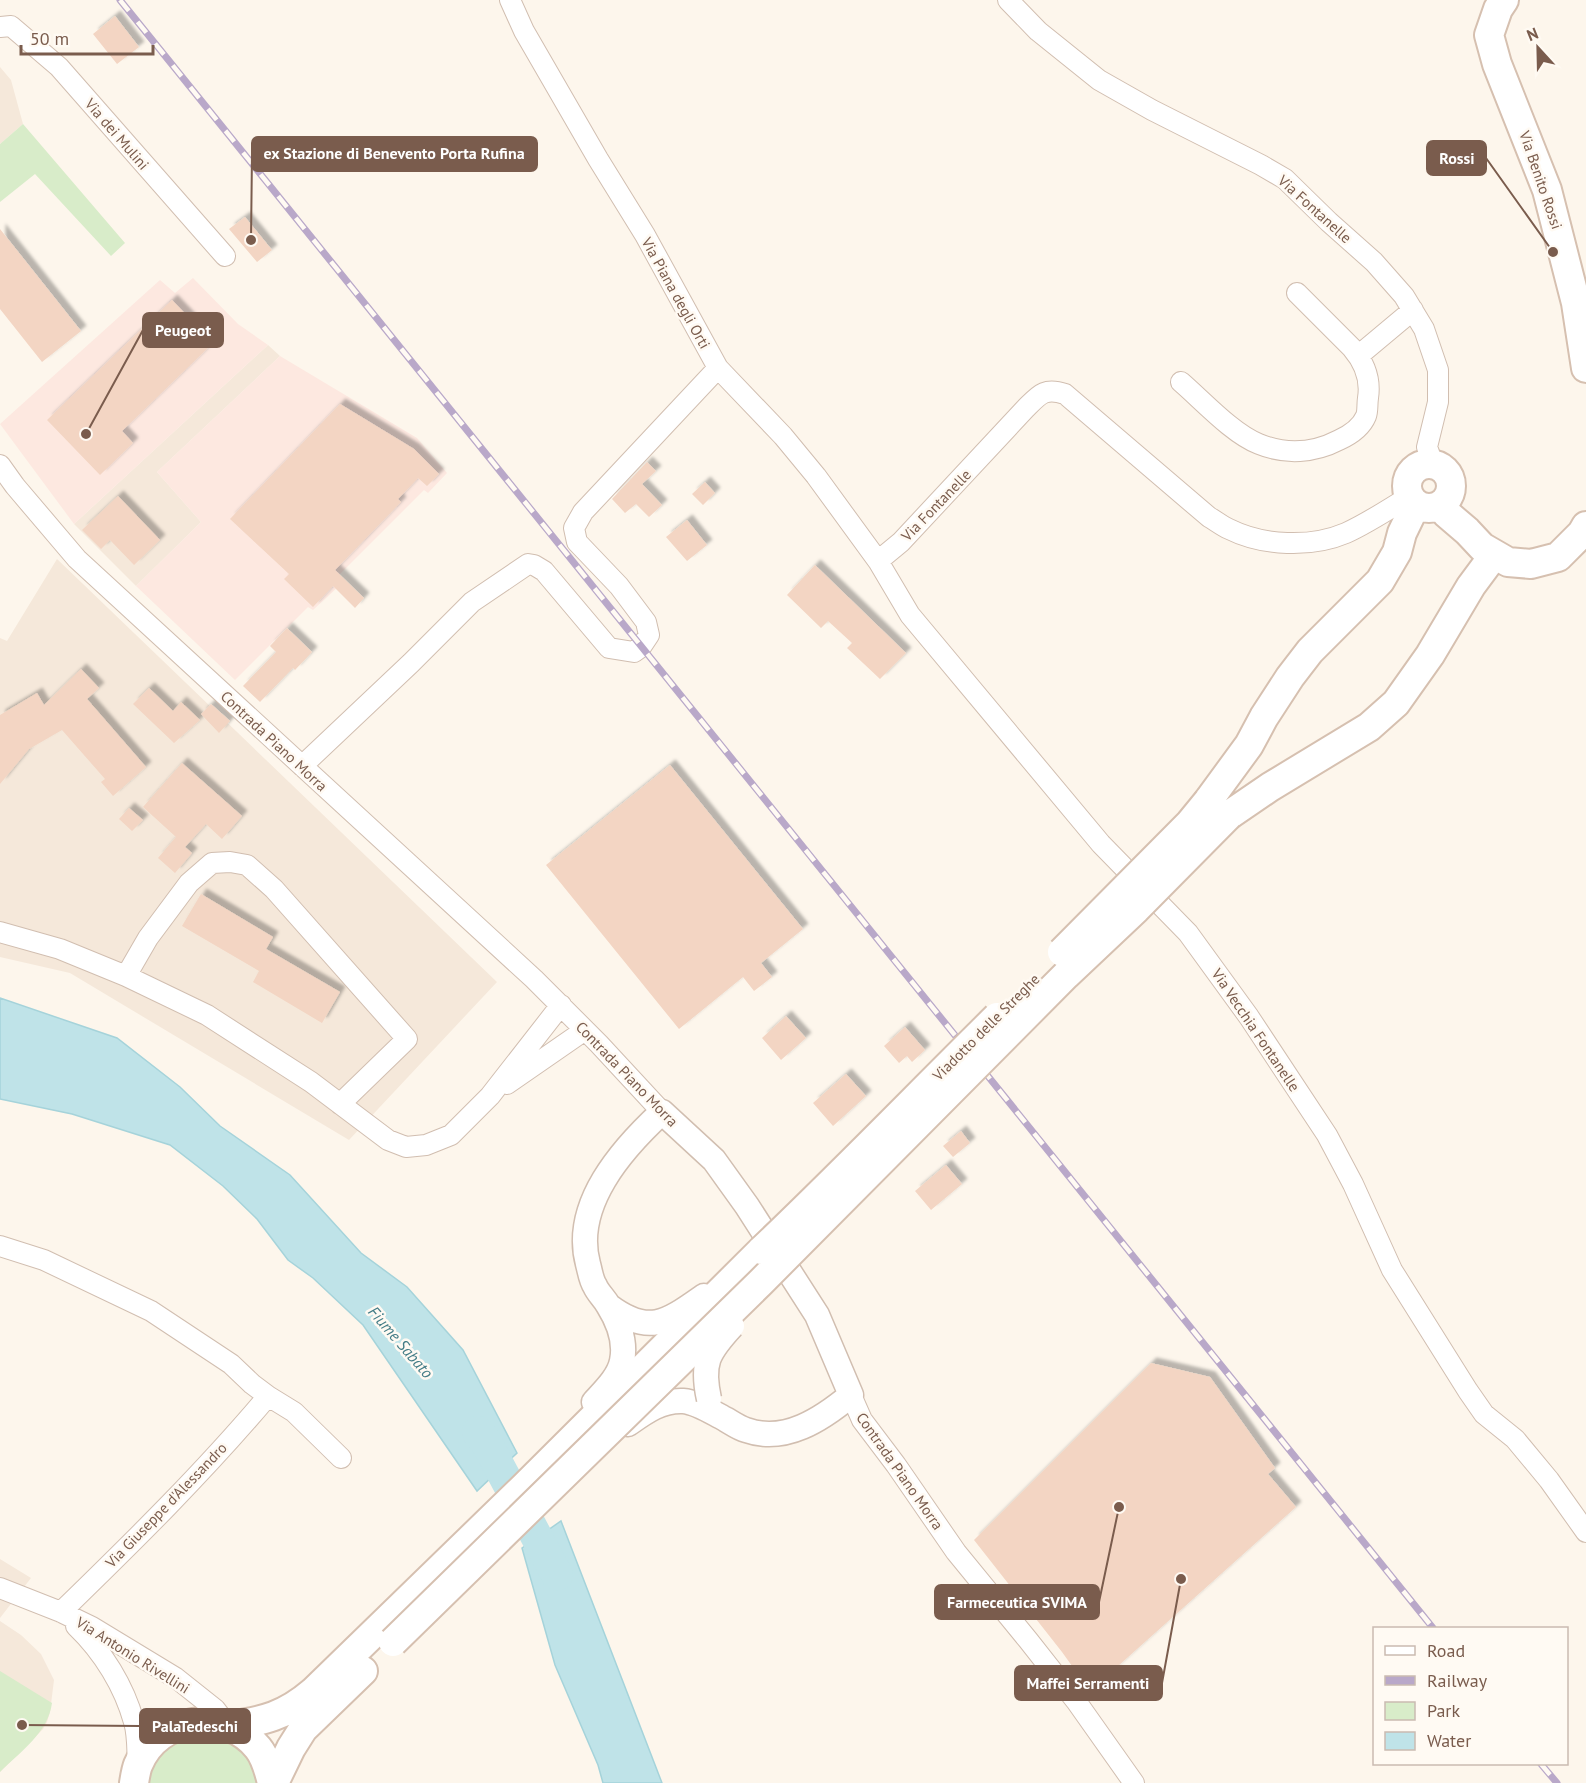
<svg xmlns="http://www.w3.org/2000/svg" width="1586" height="1783" viewBox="0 0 1586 1783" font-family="'PT Sans',sans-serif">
  <defs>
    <filter id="shadow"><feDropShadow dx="5.5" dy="-5.5" stdDeviation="1.5" flood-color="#0004"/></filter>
  </defs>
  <rect width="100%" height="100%" fill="#fdf6ec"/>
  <!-- residential -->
  <path fill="#f5e8da" d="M0,67L11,80L23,124L0,144Z
    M268,345L280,356L157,472L201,522L136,586L74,524Z
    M57,559L497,982L349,1140L70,973L0,957V638L7,641Z
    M0,1559L31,1578L0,1618Z
    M0,1621L21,1635L41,1654L54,1680L50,1712L47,1722L43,1729L0,1772Z"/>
  <!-- commercial -->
  <path fill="#fde8e0" d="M193,278L238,324L268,345L74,524L0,424L160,280L175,293Z
    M280,356L417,438L447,473L428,493L424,490L333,581L338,587L313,610L308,607L235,680L136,586L201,522L157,472Z"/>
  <!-- green -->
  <path fill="#d8ecc9" d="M23,124L125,243L111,256L35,174L0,202V144Z
    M0,1671L52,1703C48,1733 20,1752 0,1772Z
    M209,1733L243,1747L261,1783H147L157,1757L175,1741Z"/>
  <!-- water -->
  <path fill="#bfe3e8" stroke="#a5d3da" stroke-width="1.5" d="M0,998L117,1038L180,1087L220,1126L290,1175L361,1253L407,1287L463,1350L517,1453L477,1491L363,1325L313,1278L288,1260L257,1219L223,1186L170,1145L72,1114L0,1099Z
    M561,1521L662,1783H603L598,1765L555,1665L522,1548Z"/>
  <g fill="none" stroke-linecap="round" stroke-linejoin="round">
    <!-- river -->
    <path stroke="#bfe3e8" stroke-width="32" d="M478,1432L486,1442L557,1575"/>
  </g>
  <!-- building -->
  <path fill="#f3d5c3" filter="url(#shadow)" d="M115,16L139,47L117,64L93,34Z
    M245,217L272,250L257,262L229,229Z
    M0,229L81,331L42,362L0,309Z
    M172,300L213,343L122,431L133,443L100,475L47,420Z
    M340,404L414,449L439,474L427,486L418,478L398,499L401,502L335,570L364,598L355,608L333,586L313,607L284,579L289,574L230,519Z
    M647,462L656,471L642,484L662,505L649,517L636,504L625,513L612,499Z
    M705,482L715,493L703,505L692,494Z
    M118,496L160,540L134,565L110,540L101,549L82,530Z
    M687,520L707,545L687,561L666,537Z
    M815,565L906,653L880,679L847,648L852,643L828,621L821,628L787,595Z
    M287,628L312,652L295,670L293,668L260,702L243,686L276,652L270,646Z
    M81,669L99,688L87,699L146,767L113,796L101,782L105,779L62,730L29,749L0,784V715L37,693L44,705Z
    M149,688L173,711L181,702L200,720L174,743L133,704Z
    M211,704L230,721L219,733L201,714Z
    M182,763L242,816L222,839L206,824L185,847L192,853L175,873L158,858L176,837L143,807Z
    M670,765L803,929L761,963L772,977L754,991L743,977L679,1029L546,865Z
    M129,808L143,820L132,831L119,819Z
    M201,894L273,937L266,949L340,992L322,1023L253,982L259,971L182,926Z
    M786,1016L806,1038L781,1060L762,1038Z
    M905,1027L925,1050L912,1062L907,1056L899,1063L884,1046Z
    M846,1074L866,1096L833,1126L813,1103Z
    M961,1131L970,1143L953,1157L943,1146Z
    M946,1165L962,1184L931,1210L915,1191Z
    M1151,1363L1210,1377L1275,1468L1268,1474L1296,1507L1090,1691L1062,1652L974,1540Z"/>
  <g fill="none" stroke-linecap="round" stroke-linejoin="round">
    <!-- minor casing -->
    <g stroke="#d1beb0" stroke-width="22">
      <path id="minor" d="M510,0L524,31L598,159L645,235L718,368L783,436L816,476L878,561L910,615L1101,844L1188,933L1249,1017L1327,1135L1353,1184L1392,1270L1468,1391L1484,1414L1515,1439L1549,1480L1586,1532
        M1008,0L1038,31L1099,80L1152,110L1261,165L1285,179L1329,222L1374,262L1404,296L1424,329L1438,370V402L1427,447L1433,464
        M0,27L11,26L59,67L225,256
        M1358,356L1413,310
        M1181,382C1203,401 1233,434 1259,444C1286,455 1314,453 1339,440C1350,435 1361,428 1366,416C1368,411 1367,404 1368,398C1371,379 1364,362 1352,348L1297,293
        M0,465L15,486L77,559L534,979L599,1044L662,1112
        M878,561L901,542L1025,409C1039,395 1044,387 1065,394L1209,517C1216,521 1222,526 1229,529C1263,546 1311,548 1346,533C1368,523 1389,509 1410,496
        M302,766L411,663L472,602L528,564L534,565L544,571L609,648L634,652L641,647L649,635L646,622L619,586L577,542L574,528L583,512L718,368
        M0,932L60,949L126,976L207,1015L311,1082L388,1140L406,1147L426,1145L451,1135L490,1096L561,1005
        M126,976L148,938L189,883L212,863L230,862L247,865L274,889L407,1039L340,1104
        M507,1084L585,1030
        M0,1246L44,1260L151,1311L231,1364L252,1384L268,1396L294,1412L341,1458
        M851,1395L862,1420L896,1465L956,1552L1028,1640L1076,1701L1134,1783
        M0,1588L61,1612L92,1627L176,1678L215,1709L228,1726
        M61,1612C133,1542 204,1472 268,1396
        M76,1626C103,1652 124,1686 134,1722C138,1735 137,1751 138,1765"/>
    </g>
    <!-- tertiary casing -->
    <g stroke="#d1beb0" stroke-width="27">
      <path id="tertiary" d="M609,1306C649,1336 667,1322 704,1296
        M594,1402C604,1391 619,1377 622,1361C626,1342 618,1321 608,1305C604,1298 598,1293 595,1286C591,1280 590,1271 588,1264C572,1205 622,1149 662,1112L714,1160L747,1206L817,1315L851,1395C822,1419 785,1444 746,1430C739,1428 732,1423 725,1419C713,1413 697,1402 683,1401C661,1400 645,1412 628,1424"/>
    </g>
    <!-- secondary casing -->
    <g stroke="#d6c0b0" stroke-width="32">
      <path id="secondary" d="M1504,0L1498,9L1489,35L1497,64L1547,190L1576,303L1586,368
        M1407 486a22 22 0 1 1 44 0a22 22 0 1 1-44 0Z
        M1442,504L1446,513L1467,531L1482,547L1508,562L1531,564L1558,557L1582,533L1586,526
        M1208,801L1249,745L1264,717L1290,677L1310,651L1380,581L1397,552L1402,533L1416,504
        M1229,815L1270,787L1369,727L1396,703L1430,655L1471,586L1494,555
        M228,1726C264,1721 285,1716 313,1692L525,1486L762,1250
        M134,1783C135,1777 136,1770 138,1765C158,1715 226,1708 258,1748C266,1758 269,1771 272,1783
        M274,1783L291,1748L303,1729L363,1671"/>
    </g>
    <!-- minor -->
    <use href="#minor" stroke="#fff" stroke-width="20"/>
    <!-- tertiary -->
    <use href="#tertiary" stroke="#fff" stroke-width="24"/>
    <!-- secondary -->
    <use href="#secondary" stroke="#fff" stroke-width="28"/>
    <!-- rail casing -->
    <g stroke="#b9a8c9" stroke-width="7">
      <path id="rail" d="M120,0L1433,1628
        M1541,1764L1557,1783"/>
    </g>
    <!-- rail -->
    <use href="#rail" stroke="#fffaf3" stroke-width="4.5" stroke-dasharray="14" stroke-linecap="butt"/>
    <!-- tertiary-bridge casing -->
    <g stroke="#d1beb0" stroke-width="27" stroke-linecap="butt">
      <path id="tertiary-bridge" d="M709,1399C701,1363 708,1352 732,1326"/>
    </g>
    <!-- secondary-bridge casing -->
    <g stroke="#d6c0b0" stroke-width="32" stroke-linecap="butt">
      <path id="secondary-bridge" d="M1062,952L1190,823L1208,801
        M762,1250C842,1174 919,1094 997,1017
        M393,1642L761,1282L1066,975L1136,909L1229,815"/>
    </g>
    <!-- tertiary-bridge -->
    <use href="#tertiary-bridge" stroke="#fff" stroke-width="24"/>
    <!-- secondary-bridge -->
    <use href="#secondary-bridge" stroke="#fff" stroke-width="28"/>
  </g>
  <g text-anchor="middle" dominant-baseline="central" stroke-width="5" stroke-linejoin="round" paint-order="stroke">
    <!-- street labels -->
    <g font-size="15" fill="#7a5c4d" stroke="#fffaf3">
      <text transform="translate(117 134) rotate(49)">Via dei Mulini</text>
      <text transform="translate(1541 180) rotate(71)">Via Benito Rossi</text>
      <text transform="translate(1315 209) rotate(42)">Via Fontanelle</text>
      <text transform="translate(676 293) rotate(61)">Via Piana degli Orti</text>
      <text transform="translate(936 505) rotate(-46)">Via Fontanelle</text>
      <text transform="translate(274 741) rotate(43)">Contrada Piano Morra</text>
      <text transform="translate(986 1027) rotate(-45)">Viadotto delle Streghe</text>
      <text transform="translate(1256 1030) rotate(56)">Via Vecchia Fontanelle</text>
      <text transform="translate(627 1074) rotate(46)">Contrada Piano Morra</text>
      <text transform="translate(900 1471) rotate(55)">Contrada Piano Morra</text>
      <text transform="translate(166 1505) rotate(-46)">Via Giuseppe d'Alessandro</text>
      <text transform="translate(133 1655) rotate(32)">Via Antonio Rivellini</text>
    </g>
    <!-- water labels -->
    <g font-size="16" font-style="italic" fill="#437c86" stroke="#fffaf3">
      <text transform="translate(401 1342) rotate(49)">Fiume Sabato</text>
    </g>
  </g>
  <!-- callouts -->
  <path fill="none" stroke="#7a5c4d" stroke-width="2" d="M251 240L252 154M1553 252L1486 158M86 434L143 330M1119 1507L1099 1602M1181 1579L1162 1683M22 1725L140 1726"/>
  <g fill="#7a5c4d" stroke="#fffaf3" stroke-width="2">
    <circle cx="251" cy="240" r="6"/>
    <circle cx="1553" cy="252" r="6"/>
    <circle cx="86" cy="434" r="6"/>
    <circle cx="1119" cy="1507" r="6"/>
    <circle cx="1181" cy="1579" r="6"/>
    <circle cx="22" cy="1725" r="6"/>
  </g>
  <g fill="#7a5c4d" stroke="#7a5c4d" stroke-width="2">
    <rect x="252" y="137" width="285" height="34" rx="6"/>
    <rect x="1427" y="141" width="59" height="34" rx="6"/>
    <rect x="143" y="313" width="80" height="34" rx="6"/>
    <rect x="935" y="1585" width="164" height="34" rx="6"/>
    <rect x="1015" y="1666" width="147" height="34" rx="6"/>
    <rect x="140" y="1709" width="110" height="34" rx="6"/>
  </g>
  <g font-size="16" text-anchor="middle" font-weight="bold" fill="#fff">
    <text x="394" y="159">ex Stazione di Benevento Porta Rufina</text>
    <text x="1457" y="164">Rossi</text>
    <text x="183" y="336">Peugeot</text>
    <text x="1017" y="1608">Farmeceutica SVIMA</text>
    <text x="1088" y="1689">Maffei Serramenti</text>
    <text x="195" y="1732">PalaTedeschi</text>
  </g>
  <!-- legend -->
  <rect x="1373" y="1627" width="195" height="138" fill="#fffaf3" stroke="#cabbb1" stroke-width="1.5"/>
  <rect x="1385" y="1646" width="30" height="9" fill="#ffffff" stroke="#cabbb1" stroke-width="1.5"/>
  <text x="1427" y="1657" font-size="18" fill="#7a5c4d">Road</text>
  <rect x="1385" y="1676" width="30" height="9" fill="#b9a8c9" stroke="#cabbb1" stroke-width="1.5"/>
  <text x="1427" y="1687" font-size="18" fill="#7a5c4d">Railway</text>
  <rect x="1385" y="1702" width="30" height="18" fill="#d8ecc9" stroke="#cabbb1" stroke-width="1.5"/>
  <text x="1427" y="1717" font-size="18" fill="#7a5c4d">Park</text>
  <rect x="1385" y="1732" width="30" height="18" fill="#bfe3e8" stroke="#cabbb1" stroke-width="1.5"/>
  <text x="1427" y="1747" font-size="18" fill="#7a5c4d">Water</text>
  <!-- north arrow -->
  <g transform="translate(1538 48) rotate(338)" stroke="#fffaf3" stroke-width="4.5" paint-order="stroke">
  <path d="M0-4.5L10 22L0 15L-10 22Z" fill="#7a5c4d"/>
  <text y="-9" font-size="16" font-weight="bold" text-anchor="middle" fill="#7a5c4d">N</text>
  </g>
  <!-- scale -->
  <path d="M21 45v9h132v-9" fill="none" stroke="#7a5c4d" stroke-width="3"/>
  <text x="30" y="45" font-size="18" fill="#7a5c4d" stroke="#fffaf3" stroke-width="4.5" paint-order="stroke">50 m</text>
</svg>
